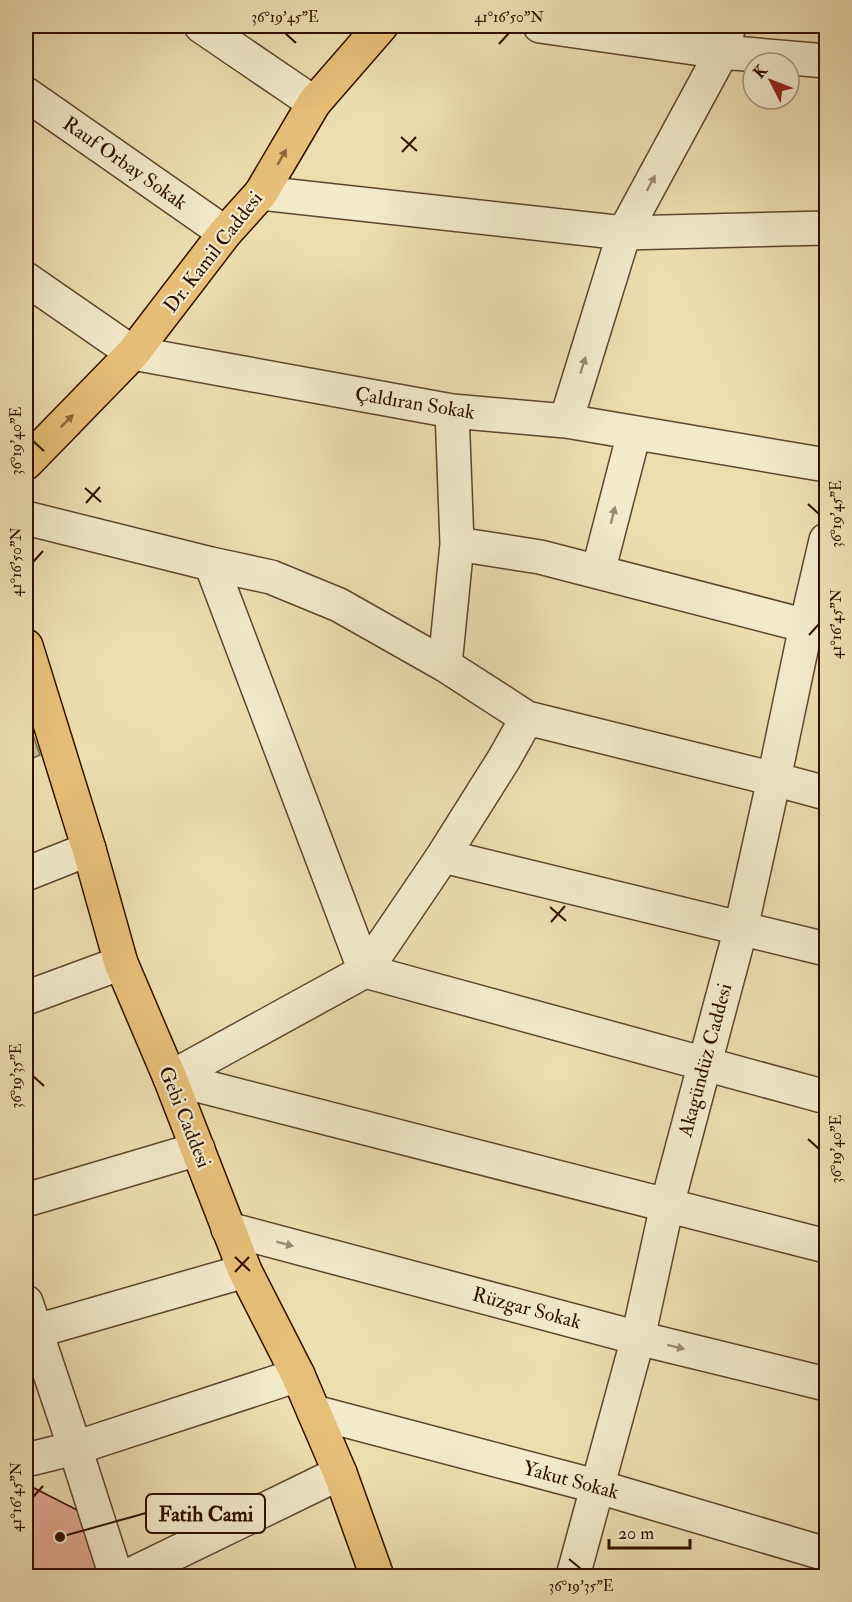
<svg xmlns="http://www.w3.org/2000/svg" width="852" height="1602" viewBox="0 0 852 1602" font-family="'IM FELL Double Pica',serif">
  <defs>
    <filter id="shadow"><feDropShadow dx="-5.5" dy="5.5" stdDeviation="1.5" flood-color="#0004"/></filter>
  </defs>
  <rect width="100%" height="100%" fill="#eddeb0"/>
  <filter id="stains"><feTurbulence type="fractalNoise" baseFrequency=".00333" numOctaves="4"/><feColorMatrix values="0 0 0 0 .2 0 0 0 0 .09 0 0 0 0 .02 0 0 0 .5 -.17"/></filter>
  <radialGradient id="worn" r=".72"><stop offset=".6" stop-color="#630" stop-opacity="0"/><stop offset="1" stop-color="#630" stop-opacity=".3"/></radialGradient>
  <!-- green -->
  <path fill="#bac18a" stroke="#766846" stroke-width="1.5" d="M26,715L40,755L26,761Z"/>
  <!-- building -->
  <path fill="#e2aa93" stroke="#311002" stroke-width="1.5" filter="url(#shadow)" d="M34,1488L87,1515L103,1558L90,1576H27L26,1575V1498Z"/>
  <g fill="none" stroke-linecap="round" stroke-linejoin="round">
    <!-- minor casing -->
    <g stroke="#60442e" stroke-width="36">
      <path id="minor" d="M201,26L314,103
        M540,26L722,52L826,61
        M26,94L225,233
        M261,193L624,233L826,228
        M26,279L133,353L452,411L566,421L826,465
        M452,411L457,544L540,557L826,631
        M566,421L624,233L722,52L729,26
        M26,518L211,564L271,577L339,605L445,665L527,718L774,779L826,793
        M211,564L365,971L826,1097
        M598,572L634,433
        M445,665L457,544
        M443,856L826,949
        M26,874L89,849
        M26,998L121,963
        M170,1078L826,1246
        M170,1078L365,971L443,856L504,759L527,718
        M26,1200L198,1149
        M228,1229L638,1338L826,1384
        M26,1302L75,1448L116,1576
        M26,1334L245,1271
        M314,1412L599,1487L826,1554
        M26,1460L75,1448L298,1375
        M128,1576L340,1473
        M573,1576L638,1338L667,1205L741,928L774,779L806,626L826,540"/>
    </g>
    <!-- major casing -->
    <g stroke="#311002" stroke-width="36">
      <path id="major" d="M26,463L133,353L225,233L261,193L314,103L381,26
        M26,646L89,849L121,963L170,1078L245,1271L298,1375L340,1473L377,1576"/>
    </g>
    <!-- minor -->
    <use href="#minor" stroke="#f3eacc" stroke-width="33"/>
    <!-- major -->
    <use href="#major" stroke="#e6bf78" stroke-width="33"/>
  </g>
  <!-- one-way arrows -->
  <defs><path id="oneway-solid" d="M-6-.8H1V-3.2L6.5 0L1 3.2V.8H-6Z" transform="scale(1.5)"/></defs>
  <g fill="#8c683d">
    <use href="#oneway-solid" transform="translate(282 157) rotate(-60)"/>
    <use href="#oneway-solid" transform="translate(67 421) rotate(-45)"/>
  </g>
  <g fill="#9c8871">
    <use href="#oneway-solid" transform="translate(651 183) rotate(-62)"/>
    <use href="#oneway-solid" transform="translate(583 365) rotate(-73)"/>
    <use href="#oneway-solid" transform="translate(613 515) rotate(-76)"/>
    <use href="#oneway-solid" transform="translate(285 1244) rotate(15)"/>
    <use href="#oneway-solid" transform="translate(676 1347) rotate(14)"/>
  </g>
  <!-- ticks -->
  <path fill="none" stroke="#311002" stroke-width="2" d="M285,33L296,43M499,44L509,33M401,137L417,151M402,152L416,137M33,441L44,451M85,488L101,502M86,503L100,487M808,504L819,514M33,562L43,551M809,635L819,624M550,907L566,921M551,922L565,906M33,1076L44,1086M808,1139L819,1149M235,1257L250,1271M235,1272L249,1257M33,1497L43,1486M569,1559L581,1569"/>
  <g text-anchor="middle" dominant-baseline="central" stroke-width="4.5" stroke-linejoin="round" paint-order="stroke">
    <!-- street labels -->
    <g font-size="20" fill="#311002" stroke="#f3eacc">
      <text transform="translate(125 163) rotate(35)">Rauf Orbay Sokak</text>
      <text transform="translate(213 252) rotate(-52)">Dr. Kamil Caddesi</text>
      <text transform="translate(415 403) rotate(9)">Çaldıran Sokak</text>
      <text transform="translate(705 1060) rotate(-75)">Akagündüz Caddesi</text>
      <text transform="translate(185 1117) rotate(68)">Gebi Caddesi</text>
      <text transform="translate(527 1308) rotate(15)">Rüzgar Sokak</text>
      <text transform="translate(571 1480) rotate(15)">Yakut Sokak</text>
    </g>
  </g>
  <!-- callouts -->
  <path fill="none" stroke="#311002" stroke-width="2" d="M60 1537L146 1513"/>
  <circle fill="#311002" stroke="#f3eacc" stroke-width="2" cx="60" cy="1537" r="6"/>
  <rect fill="#f3eacc" stroke="#311002" stroke-width="2" x="146" y="1494" width="119" height="39" rx="6"/>
  <g font-size="21" text-anchor="middle" font-weight="bold" fill="#311002">
    <text x="206" y="1521">Fatih Cami</text>
  </g>
  <!-- margin -->
  <rect width="852" height="1602" fill="none" stroke="#eddeb0" stroke-width="66"/>
  <!-- north arrow -->
  <g transform="translate(771 81) rotate(312)"><circle r="28" fill="#f3eacc" stroke="#a5937b" stroke-width="1.5"/>
  <path d="M0-4.5L10 22L0 15L-10 22Z" fill="#8f2418"/>
  <text y="-9" font-size="16" font-weight="bold" text-anchor="middle" fill="#311002">K</text>
  </g>
  <!-- scale -->
  <path d="M609 1539v9h81v-9" fill="none" stroke="#311002" stroke-width="3"/>
  <text x="618" y="1539" font-size="18" fill="#311002" stroke="#f3eacc" stroke-width="4.5" paint-order="stroke">20 m</text>
  <rect x="33" y="33" width="786" height="1536" fill="none" stroke="#311002" stroke-width="2"/>
  <g font-size="15" text-anchor="middle" fill="#311002">
    <text x="285" y="22">36°19'45"E</text>
    <text x="509" y="22">41°16'50"N</text>
    <text transform="translate(16 441) rotate(-90)" y="5">36°19'40"E</text>
    <text transform="translate(836 514) rotate(-90)" y="5">36°19'45"E</text>
    <text transform="translate(16 562) rotate(-90)" y="5">41°16'50"N</text>
    <text transform="translate(836 624) rotate(-90)" y="5">41°16'45"N</text>
    <text transform="translate(16 1076) rotate(-90)" y="5">36°19'35"E</text>
    <text transform="translate(836 1149) rotate(-90)" y="5">36°19'40"E</text>
    <text transform="translate(16 1497) rotate(-90)" y="5">41°16'45"N</text>
    <text x="581" y="1591">36°19'35"E</text>
  </g>
  <rect width="100%" height="100%" filter="url(#stains)"/>
  <rect width="100%" height="100%" fill="url(#worn)"/>
</svg>
